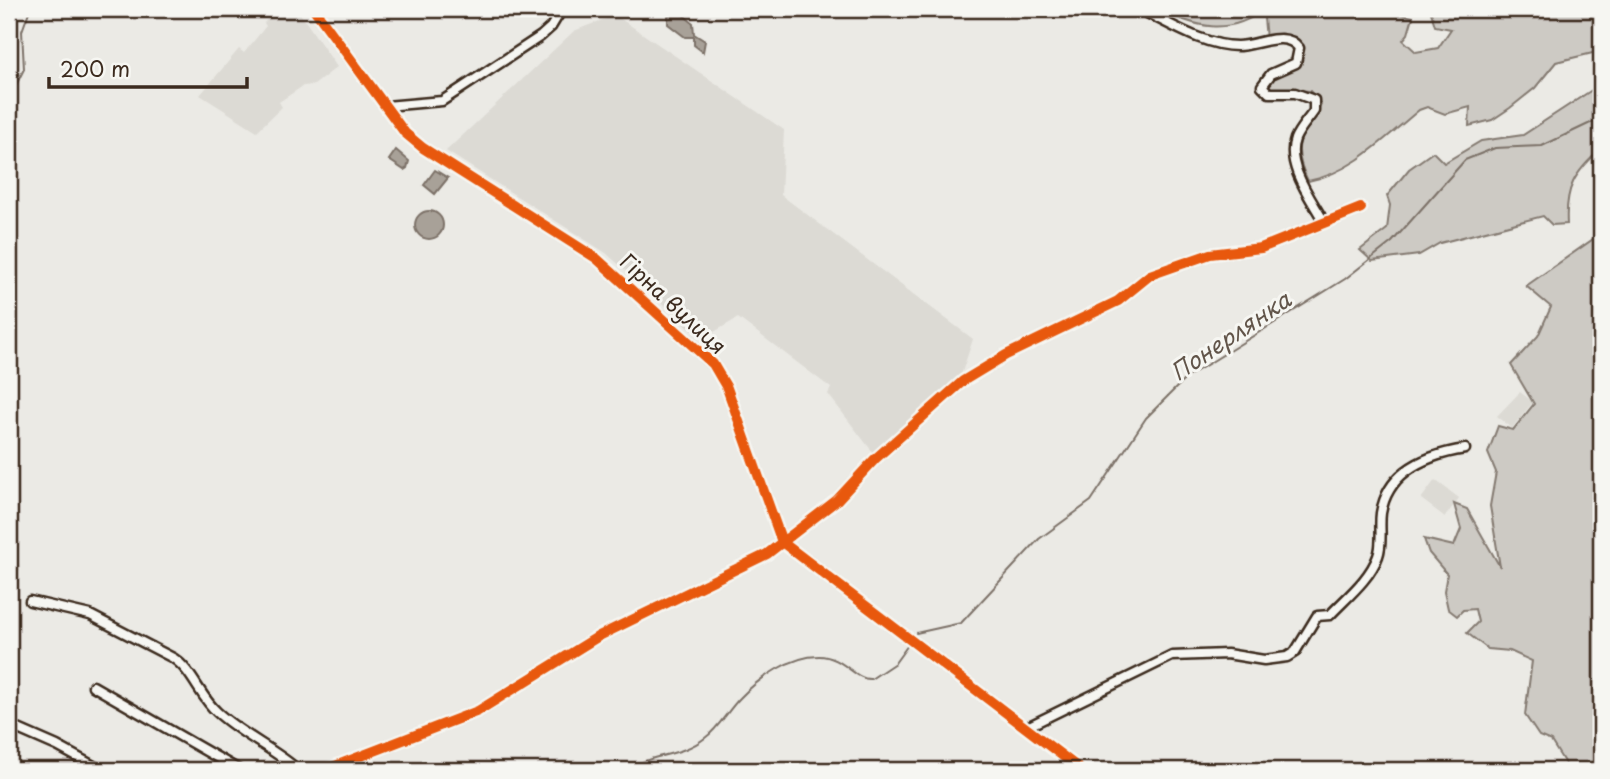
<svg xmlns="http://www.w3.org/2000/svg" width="1610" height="779" viewBox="0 0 1610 779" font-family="'Playpen Sans',sans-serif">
  <rect width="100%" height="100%" fill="#ebeae5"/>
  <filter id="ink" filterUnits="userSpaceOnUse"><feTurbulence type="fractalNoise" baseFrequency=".0143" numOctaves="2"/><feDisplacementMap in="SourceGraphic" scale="14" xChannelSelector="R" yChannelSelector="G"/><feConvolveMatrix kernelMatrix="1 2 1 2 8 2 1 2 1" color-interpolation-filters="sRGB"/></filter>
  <g filter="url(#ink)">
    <!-- built -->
    <path fill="#dcdad4" d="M266,9H297L337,67L314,85L303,86L279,102L282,107L257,131L200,95L239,49L244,53L266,26L264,23L271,15Z
      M615,15L784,130L781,195L973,339L959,381L875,455L828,394L831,388L738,318L702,339L606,253L446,151L574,31Z
      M1520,392L1533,402L1512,428L1497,416Z
      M1435,480L1459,498L1445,517L1421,499Z
      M9,546L20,567L16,590L9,599Z"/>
    <!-- green -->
    <path fill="#cdcac4" stroke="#847a71" stroke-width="2" d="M1158,9H1265C1228,37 1195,27 1158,9Z
      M1267,9H1397L1399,14L1413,17L1408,34L1403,40L1416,52L1438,48L1451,29L1435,26L1430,9H1601V51L1556,62L1535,88L1510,108L1492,120L1469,126L1470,107L1445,114L1427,107L1419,110C1385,138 1352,173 1308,181C1290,144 1301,137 1321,104L1310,91L1267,88V81L1274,75L1295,68L1303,55L1299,44L1266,39L1264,18Z
      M1601,84V149C1574,173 1565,188 1567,224L1552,225L1543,216L1440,243L1419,255L1372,261L1360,250L1387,229L1390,205L1387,196L1409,169L1433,152L1444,163L1481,141L1523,135Z
      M1599,235L1601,770H1569L1551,741L1539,736L1525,715L1532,661L1510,651L1488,649L1467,633L1478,622L1475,609L1463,610L1457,616L1448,609L1444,591L1447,574L1429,553L1424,539L1454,546L1461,529L1454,504L1467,509L1500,567L1490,506L1496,472L1488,453L1498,426L1513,430L1534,404L1511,365L1538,336L1551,307L1526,286Z"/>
    <!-- water -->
    <path fill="#a8a198" stroke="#7c7167" stroke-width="2" d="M677,10L693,23L694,34L705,41L703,52L694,45V37H685L668,24V16Z
      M396,150L409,161L407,168L404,170L389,160Z
      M435,170L448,178L435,194L424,185Z
      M415 225a14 14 0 1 1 28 0a14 14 0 1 1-28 0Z"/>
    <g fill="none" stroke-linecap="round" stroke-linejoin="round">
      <!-- stream -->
      <path stroke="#7c7167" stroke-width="2" d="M9,99L24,69L22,31L30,9
        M916,633L961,623L1039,539L1091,501L1146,418L1187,377L1345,279L1392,242L1465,160L1495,148L1542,146L1601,118
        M626,770C649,754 681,757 705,738C719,728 728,710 740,698C759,678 791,656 819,656C843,656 856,681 871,679L895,663L908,645"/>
      <!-- minor casing -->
      <g stroke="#3b2a1e" stroke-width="13">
        <path id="minor" d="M314,9L405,133L423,148L596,258L713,364L727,388L782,542L1081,770
          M1139,9C1169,23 1204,46 1237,46C1257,46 1285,29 1299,48L1296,63L1271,74L1262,86L1269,93H1295L1314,100V111C1308,120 1299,129 1295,139C1285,165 1312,200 1324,222
          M9,65L11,9
          M386,106L442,101L541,36L551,27L562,9
          M30,601L90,615L173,658C192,670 200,697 217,712C242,735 273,748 298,770
          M93,686L239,770
          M9,725L57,746L101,770
          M1027,727L1172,656L1227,654L1264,660L1287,657L1295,652L1317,616L1330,615C1346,598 1370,579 1378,556C1383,543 1379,527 1381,513C1388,471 1427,455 1465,449
          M325,770L478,711L599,636L767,554L837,500L875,459L963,381L1006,355L1118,301L1150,275L1210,254L1261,248L1361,208"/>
      </g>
      <!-- minor -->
      <use href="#minor" stroke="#f6f6f2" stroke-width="8"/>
      <!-- cycleway casing -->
      <g stroke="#f6f6f2" stroke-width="15">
        <path id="cycleway" d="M314,9L405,133L423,148L596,258L713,364L727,388L782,542L1081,770
          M325,770L478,711L599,636L767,554L837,500L875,459L963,381L1006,355L1118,301L1150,275L1210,254L1261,248L1361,208"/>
      </g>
      <!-- cycleway -->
      <use href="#cycleway" stroke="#e8590c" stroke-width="10"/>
    </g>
  </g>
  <g text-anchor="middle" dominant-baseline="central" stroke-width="6" stroke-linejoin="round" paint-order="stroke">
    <!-- street labels -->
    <g font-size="21" fill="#3b2a1e" stroke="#f6f6f2">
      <text transform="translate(674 303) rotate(43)">Гірна вулиця</text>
    </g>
    <!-- water labels -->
    <g font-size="23" font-style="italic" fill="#615449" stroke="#f6f6f2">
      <text transform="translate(1230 335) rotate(-34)">Понерлянка</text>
    </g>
  </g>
  <!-- margin -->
  <rect width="1610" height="779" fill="none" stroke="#f6f6f2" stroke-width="35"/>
  <rect x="18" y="18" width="1575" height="744" fill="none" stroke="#3b2a1e" stroke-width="2.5" filter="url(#ink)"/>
  <!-- scale -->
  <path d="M49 77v10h198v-10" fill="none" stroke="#3b2a1e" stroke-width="3.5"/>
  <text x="60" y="77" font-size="21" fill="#3b2a1e" stroke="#f6f6f2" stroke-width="5" paint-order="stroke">200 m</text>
</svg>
